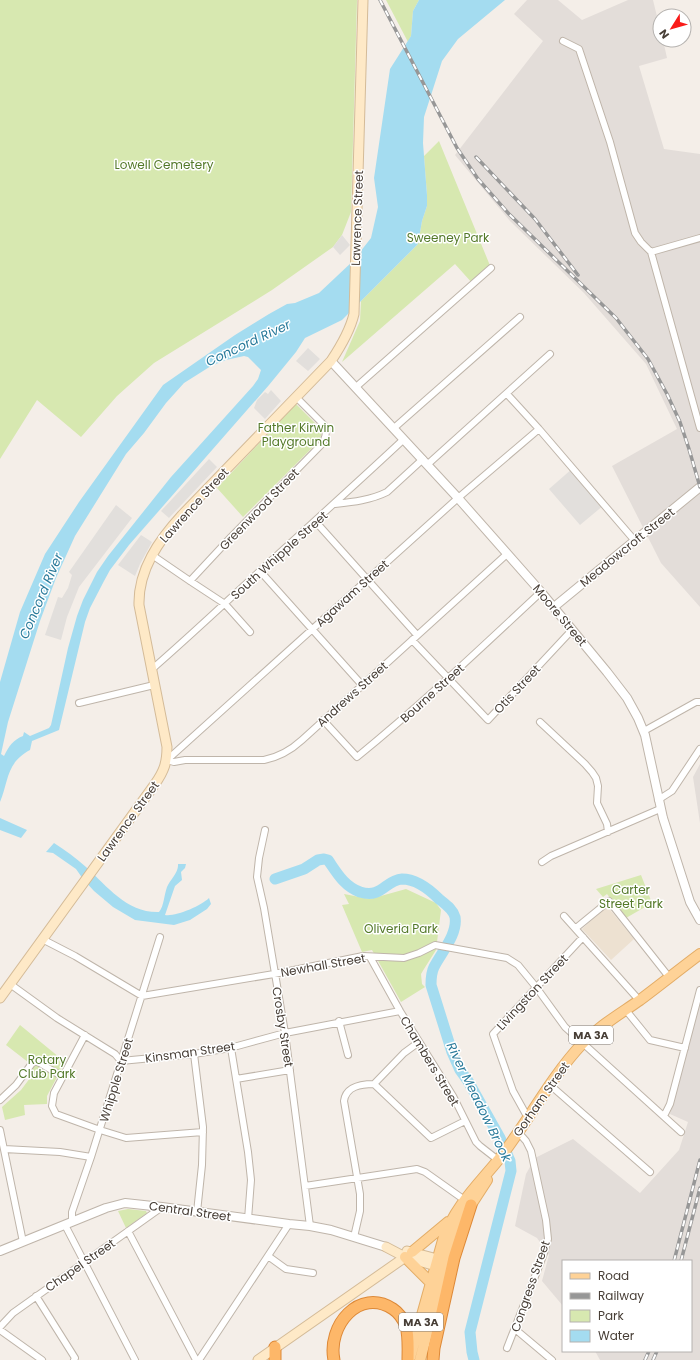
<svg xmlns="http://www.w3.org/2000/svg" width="700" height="1360" viewBox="0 0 700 1360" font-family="Poppins,sans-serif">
  <rect width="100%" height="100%" fill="#f4eee8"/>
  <!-- industrial -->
  <path fill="#e3ddd9" d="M527,0H558L582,20L628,0H653L660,29V40H663L667,58L639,66L664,149L700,154V607L661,563L612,466L677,429L646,364L584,293L510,221L455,155L543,41L514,14Z
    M700,764V823L693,777Z
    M700,992V1360H600L595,1351H691V1261H563V1306L542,1281L549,1255L537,1238L515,1226L526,1174L535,1158L573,1139L640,1193L679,1150L688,1122L670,1114Z"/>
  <!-- education -->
  <path fill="#ede1d1" d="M607,906L634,939L611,960L582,929Z"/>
  <!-- green -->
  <path fill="#d7e8b0" d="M0,0H357L351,212L342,235L333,247L272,290L154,363L117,396L81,437L37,400L0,459Z
    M386,0H419L413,11L411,36L408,42Z
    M439,141L491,268L473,284L455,264L342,362L360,321L361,301L418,244L422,221L427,206V195L424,156Z
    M296,404L320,428L322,433L319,441L243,517L217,488Z
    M641,875L652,903L626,918L607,894L603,897L596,889Z
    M406,889L436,903L441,910L436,950L424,969L421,974L422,984L425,987L401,1002L372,950L362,952L342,905L349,904L344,894L370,899Z
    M20,1025L65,1062L47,1096V1104L24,1105L25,1115L5,1120L2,1107L21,1090L30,1078L26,1076L33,1066L6,1045Z
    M128,1209L146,1211L147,1213L126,1228L118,1211Z"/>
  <!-- parking -->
  <path fill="#e2dfdc" d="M342,235L350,245L340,255L333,247Z
    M308,348L320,359L308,371L296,361Z
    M271,390L281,401L265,419L254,408L257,400L265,392L268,394Z
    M209,459L217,467L169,518L161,511Z
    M573,468L604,505L580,525L549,489Z
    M116,505L132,518L79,587L67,617L61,640L45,635L58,597L62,598L68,588L72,575L69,572Z
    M141,535L152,542L140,564L135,576L118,565Z"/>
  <!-- water -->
  <path fill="#a4dcf0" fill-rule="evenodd" d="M419,0H505L458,39L442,61L424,117L423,143L427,195V206L422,221L418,244L342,320L305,338L296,352L269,385L129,545L110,570L104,581L90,608L85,622L59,730L32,741L30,750C6,763 9,780 0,802V682L20,612L45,554L79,502L163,385L235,335L269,314L287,304L295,303L319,293L353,261L371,238L378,207L374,178L390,69L411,36L413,11ZM244,356L248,357L261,370L258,379L253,386L171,477L108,556L97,572L83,600L77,616L68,648L51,725L49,728L30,736L24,732L23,736C13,740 9,746 4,756L1,754L8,722L40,621L56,578L75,536L126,454L144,433L166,403L184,383L211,366L226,360Z
    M0,818L27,830L21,838L0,830Z
    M54,843C65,850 76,858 86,867C108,887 127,913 159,912C164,906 164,895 167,887C170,880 179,872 178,864H186L185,868L181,872L182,880L175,886L165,915C175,917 201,906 209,898L211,904L207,909L190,920L174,925L135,920L113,907L94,891L83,879L76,869L53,853L46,852Z"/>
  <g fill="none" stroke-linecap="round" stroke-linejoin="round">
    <!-- river -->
    <path stroke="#a4dcf0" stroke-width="11" d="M275,879L304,869L318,860L324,859L328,860C337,873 344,886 360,892C382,899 385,880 402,879C416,879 430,890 439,899C445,904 453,909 455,917C458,934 441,953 434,967C431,973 431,978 431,985L452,1052L460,1070L468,1081L500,1138L510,1161L511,1171L470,1332L472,1352L474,1360"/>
    <!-- minor casing -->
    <g stroke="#bfb5aa" stroke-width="8">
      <path id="minor" d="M563,41L579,49L610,142L635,233L641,242L651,252L700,428
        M651,252L700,238
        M356,387L491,268
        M507,394L539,429L635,541
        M394,428L520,317
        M428,464L550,354
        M335,504C353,502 371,500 387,492L423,459
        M315,521L417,635
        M507,554L302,740C290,751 279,757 264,760H185L174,762L167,760L458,498L539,429
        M152,555L190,581L225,604L250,632
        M260,571L362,685
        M190,581L231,537L321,445C326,438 327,433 324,425L296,397
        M412,640L488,720L572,630
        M151,670C189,637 225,603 261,570C309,526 357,483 404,439
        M79,703L154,685
        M323,720L357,757C421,705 481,648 541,592
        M540,722L585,764L592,772L596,778L598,786L597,803L607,824L608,832
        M644,731L696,702H700
        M658,800L672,791L700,749
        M265,830L259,858L257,877L264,908L285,1033L310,1226
        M542,862L551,856L660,809
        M564,916L639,1000
        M576,928L609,901L669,977
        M42,939L75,956L142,996L274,974L363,956L404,958L419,953L435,945L507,958L518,965L536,987L565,1027L681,1132
        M370,957L400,1011L453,1096L476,1142L480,1146L498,1160
        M10,984L57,1018L115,1054L121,1061L194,1054L230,1048L285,1033L400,1011
        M625,1009L650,1040L685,1048
        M339,1021L348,1055
        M85,1035L54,1093L52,1106L56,1114L100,1130L126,1138L203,1132
        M231,1048L248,1152L251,1180L248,1219
        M194,1054L203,1127L202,1165L197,1212
        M236,1079L290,1070
        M374,1084L431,1138L465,1121
        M374,1084L404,1053L419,1042
        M550,1085L650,1172
        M0,1100L16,1085L33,1062H38L63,1077
        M664,1116L670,1104L700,990
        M528,1118L513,1091L493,1034L583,937
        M0,1130L23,1242
        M4,1149L60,1152L91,1157
        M305,1186L417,1169L425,1172L466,1201
        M72,1222V1212L91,1157L160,937
        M65,1225L135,1360
        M128,1231L196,1360
        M354,1237L360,1211V1194L344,1101C346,1086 361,1084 374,1084
        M268,1256L286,1269L313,1273
        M36,1296L75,1358L74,1360
        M0,1327L13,1313L162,1207
        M515,1329L552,1360
        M0,1330L42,1360
        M507,1348L543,1256L548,1239L546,1220L531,1151L526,1141L518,1132
        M199,1360L289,1224"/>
    </g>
    <!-- tertiary casing -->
    <g stroke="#bfb5aa" stroke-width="10">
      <path id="tertiary" d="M331,361L458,498L541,592L607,672L627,698L638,718L645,735L663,818L690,902L700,920
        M554,607L700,487
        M0,1251L106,1208L125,1203L162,1207L289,1224L310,1226L331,1230L386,1247"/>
    </g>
    <!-- secondary casing -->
    <g stroke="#d4bb98" stroke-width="11">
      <path id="secondary" d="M0,998L155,784C164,771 167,763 167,747L139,605C138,570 159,540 182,515L331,361C341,346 350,331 354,314L363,0
        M386,1247L405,1257L443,1268
        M407,1251L445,1261
        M258,1360L411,1253"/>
    </g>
    <!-- primary casing -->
    <g stroke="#e3ac66" stroke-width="12">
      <path id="primary" d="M412,1252L448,1222
        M405,1257L431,1283
        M410,1358L443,1240C455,1206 477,1186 499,1159C528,1122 550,1078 582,1044C599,1026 620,1014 640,1000C660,985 680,969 700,954
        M420,1360L452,1240L463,1217L487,1180"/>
    </g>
    <!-- motorway casing -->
    <g stroke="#dd8938" stroke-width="13">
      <path id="motorway" d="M275,1360V1347
        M334,1360C327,1326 359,1287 393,1309C399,1313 403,1319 406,1326C409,1337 408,1349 408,1360
        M433,1360L434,1348L454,1258L471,1205"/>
    </g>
    <!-- minor -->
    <use href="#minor" stroke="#fff" stroke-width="6"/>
    <!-- tertiary -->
    <use href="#tertiary" stroke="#fff" stroke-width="8"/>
    <!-- secondary -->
    <use href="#secondary" stroke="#fee9c7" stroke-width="9"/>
    <!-- primary -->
    <use href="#primary" stroke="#fed297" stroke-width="10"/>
    <!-- motorway -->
    <use href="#motorway" stroke="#fdb769" stroke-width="11"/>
    <!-- rail casing -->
    <g stroke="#979797" stroke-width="3.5">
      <path id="rail" d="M380,0L457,148L478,179L509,214L616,318L648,359L667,394L680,422L689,449L700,487
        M476,157L535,219L578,275
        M674,1261L700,1160
        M681,1261L700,1188
        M645,1360L649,1351
        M653,1360L657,1351"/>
    </g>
    <!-- rail -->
    <use href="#rail" stroke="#fff" stroke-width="2" stroke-dasharray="6" stroke-linecap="butt"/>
  </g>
  <g text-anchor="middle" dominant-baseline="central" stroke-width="3" stroke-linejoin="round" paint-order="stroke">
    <!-- shield labels -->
    <g fill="#fff" stroke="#7e7872" stroke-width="1">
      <rect x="569" y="1026" width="44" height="18" rx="3"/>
      <rect x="399" y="1313" width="44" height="18" rx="3"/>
    </g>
    <g font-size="11" font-weight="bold" fill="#473e36">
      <text x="591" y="1035">MA 3A</text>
      <text x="421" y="1322">MA 3A</text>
    </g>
    <!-- park labels -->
    <g font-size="12" fill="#537929" stroke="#fff">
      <text x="164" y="164">Lowell Cemetery</text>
      <text x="448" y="237">Sweeney Park</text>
      <text x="296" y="427">Father Kirwin<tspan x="296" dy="14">Playground</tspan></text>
      <text x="631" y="889">Carter<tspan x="631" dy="14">Street Park</tspan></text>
      <text x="401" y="928">Oliveria Park</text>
      <text x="47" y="1059">Rotary<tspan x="47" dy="14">Club Park</tspan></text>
    </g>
    <!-- street labels -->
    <g font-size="12" fill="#473e36" stroke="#fff">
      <text transform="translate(357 218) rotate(-88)">Lawrence Street</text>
      <text transform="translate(194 505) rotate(-48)">Lawrence Street</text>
      <text transform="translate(259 509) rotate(-46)">Greenwood Street</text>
      <text transform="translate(627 547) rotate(-39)">Meadowcroft Street</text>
      <text transform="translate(279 555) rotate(-42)">South Whipple Street</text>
      <text transform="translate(352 593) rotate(-42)">Agawam Street</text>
      <text transform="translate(560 615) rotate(50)">Moore Street</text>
      <text transform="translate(517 689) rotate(-47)">Otis Street</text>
      <text transform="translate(432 693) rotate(-42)">Bourne Street</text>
      <text transform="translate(352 694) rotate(-42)">Andrews Street</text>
      <text transform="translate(128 821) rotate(-54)">Lawrence Street</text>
      <text transform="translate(323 965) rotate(-10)">Newhall Street</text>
      <text transform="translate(532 992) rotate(-47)">Livingston Street</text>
      <text transform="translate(283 1027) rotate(81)">Crosby Street</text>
      <text transform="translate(190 1052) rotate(-8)">Kinsman Street</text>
      <text transform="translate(430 1061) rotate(59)">Chambers Street</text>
      <text transform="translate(116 1080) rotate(-73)">Whipple Street</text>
      <text transform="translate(541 1099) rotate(-55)">Gorham Street</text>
      <text transform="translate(190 1211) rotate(8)">Central Street</text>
      <text transform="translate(80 1265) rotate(-35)">Chapel Street</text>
      <text transform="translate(530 1286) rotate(-71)">Congress Street</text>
    </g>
    <!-- water labels -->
    <g font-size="13" font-style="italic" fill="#2a7b9b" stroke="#fff">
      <text transform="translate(248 343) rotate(-25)">Concord River</text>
      <text transform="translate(41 596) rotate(-67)">Concord River</text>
      <text transform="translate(479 1102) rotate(64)">River Meadow Brook</text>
    </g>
  </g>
  <!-- legend -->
  <rect x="562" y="1260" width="130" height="92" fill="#ffffff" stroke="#b5b2af"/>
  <rect x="570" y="1273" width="20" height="6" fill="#fed297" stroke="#b5b2af"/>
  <text x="598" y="1280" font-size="12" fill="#473e36">Road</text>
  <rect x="570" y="1293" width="20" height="6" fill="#979797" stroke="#b5b2af"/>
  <text x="598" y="1300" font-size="12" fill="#473e36">Railway</text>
  <rect x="570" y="1310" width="20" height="12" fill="#d7e8b0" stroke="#b5b2af"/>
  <text x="598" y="1320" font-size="12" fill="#473e36">Park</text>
  <rect x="570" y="1330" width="20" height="12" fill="#a4dcf0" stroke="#b5b2af"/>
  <text x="598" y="1340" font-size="12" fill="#473e36">Water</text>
  <!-- north arrow -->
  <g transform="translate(672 28) rotate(233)"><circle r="19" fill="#ffffff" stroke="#b5b2af"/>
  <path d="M0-3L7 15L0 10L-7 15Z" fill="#f91b19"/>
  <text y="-6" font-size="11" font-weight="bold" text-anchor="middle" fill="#473e36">N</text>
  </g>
</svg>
